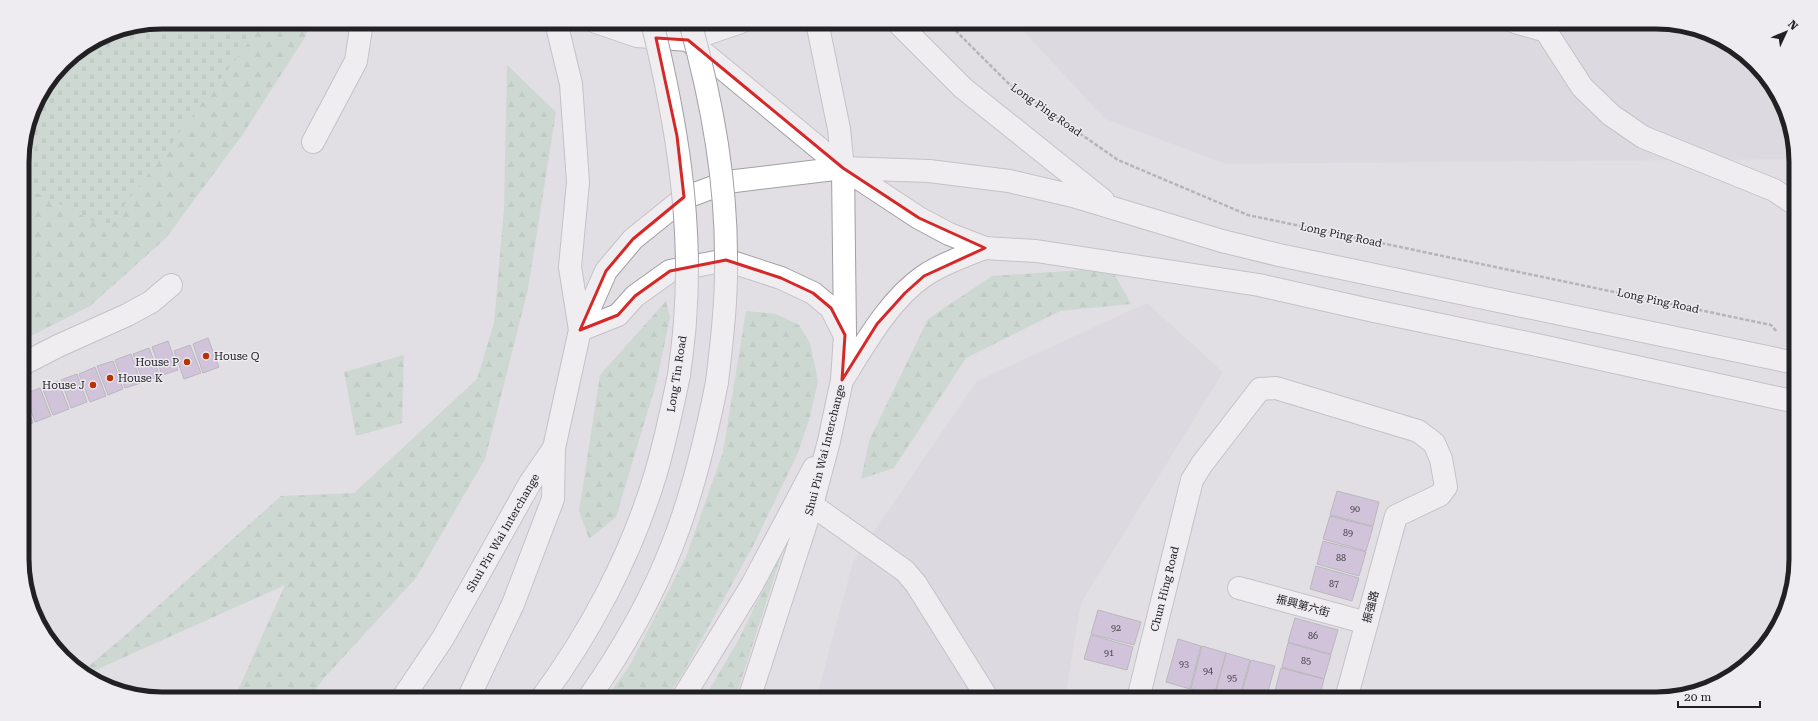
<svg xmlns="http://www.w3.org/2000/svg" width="1818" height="721" viewBox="0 0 1818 721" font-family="'Roboto Serif','Noto Sans TC',serif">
  <defs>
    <pattern id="forest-firs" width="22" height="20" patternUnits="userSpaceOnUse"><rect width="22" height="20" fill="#b4d1bd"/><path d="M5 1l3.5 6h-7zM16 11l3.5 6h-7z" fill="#9ab3a2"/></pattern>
    <pattern id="cemetery-stones" width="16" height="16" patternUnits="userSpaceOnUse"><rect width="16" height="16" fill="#b4d1bd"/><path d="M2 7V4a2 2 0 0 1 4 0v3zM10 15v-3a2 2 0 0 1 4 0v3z" fill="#9ab3a2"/></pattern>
  </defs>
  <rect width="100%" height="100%" fill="#e1dee4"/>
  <!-- built -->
  <path fill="#d8d2de" d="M1015,22H1656L1701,29L1734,46L1767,76L1795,143V159L1226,164L1105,119Z
    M1147,303L1223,372L1081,603L1065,699H816L853,562L977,381Z"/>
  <!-- forest -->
  <path fill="url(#forest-firs)" d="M162,22H311L305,37L243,134L166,238L90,306L23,340L22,152L36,100L69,57L108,33Z
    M507,65L556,112L528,289L485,459L416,578L324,678L309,699H234L285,585L89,673L84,670L120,640L281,496L354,493L477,379L494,323L504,209Z
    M1111,268L1131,304L1060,311L966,358L894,468L861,479L869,441L928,319L992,276Z
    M666,301L670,317L657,380L616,517L589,539L579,511L600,375Z
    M746,311L776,314L799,325L810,343L818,381L810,417L798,453L753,546L682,675L665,699H606L631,663L686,557L723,452Z
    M404,355L402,423L356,436L344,372Z
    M784,547L735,699H704L738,641Z"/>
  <!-- cemetery -->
  <path fill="url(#cemetery-stones)" d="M162,22H264L107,228L23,186L22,152L36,100L69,57L108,33Z"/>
  <!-- building -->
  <path fill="#baa3cf" stroke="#8a888d" d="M208,338L219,367L203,373L193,344Z
    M168,341L178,370L162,375L152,347Z
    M190,345L201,373L184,379L174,351Z
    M149,348L160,376L143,382L133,354Z
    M131,354L141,383L125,388L115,360Z
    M113,361L123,389L108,395L97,366Z
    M95,367L106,396L90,402L79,374Z
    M77,374L87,402L71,408L61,380Z
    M58,381L69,409L53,415L42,387Z
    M40,388L51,416L35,422L25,394Z
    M24,399L33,423L24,426Z
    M1337,491L1379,502L1373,526L1330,515Z
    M1330,516L1373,527L1366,551L1323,539Z
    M1323,541L1366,552L1359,576L1317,564Z
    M1316,566L1359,578L1352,601L1310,589Z
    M1098,610L1141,622L1134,645L1091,634Z
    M1295,618L1338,630L1331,654L1288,642Z
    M1091,635L1133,647L1127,670L1084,659Z
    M1178,639L1201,646L1190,689L1166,682Z
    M1288,643L1331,655L1324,679L1282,667Z
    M1202,646L1226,653L1214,696L1191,689Z
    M1226,653L1250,660L1239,699H1226L1215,695Z
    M1251,660L1275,666L1266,699H1240Z
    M1281,668L1324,679L1319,699H1302L1275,691Z
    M1275,692L1299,699H1273Z
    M1163,693L1183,699H1161Z"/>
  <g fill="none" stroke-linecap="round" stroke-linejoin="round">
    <!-- minor casing -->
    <g stroke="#a29fa5" stroke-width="24">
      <path id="minor" d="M1515,22L1546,31
        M1540,22L1582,87L1611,115L1643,137L1774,190L1795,204
        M313,142L356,61L362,22
        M23,364L58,346L127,315L151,302L171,285
        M812,505L905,571L916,584L988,699
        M1239,588L1367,623
        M1138,699L1192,480L1202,464L1260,389L1276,388L1418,431L1434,443L1441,459L1446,487L1440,495L1396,516L1346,699"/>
    </g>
    <!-- major casing -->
    <g stroke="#a29fa5" stroke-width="24">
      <path id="major" d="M556,22L571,84L578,182L570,267L580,330
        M596,22L637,36L688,40L741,22
        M897,22L963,88L1103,200
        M688,40L843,168L919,218L949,234L985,248L1036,251L1259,285L1374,311L1537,345L1796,402
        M580,330L618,315L635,296L670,271L726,260L781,278L813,293L831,308L843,332
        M843,379C865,344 889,300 924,276C940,265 966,255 985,248
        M402,699L443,638L530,483L554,448L580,330L606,271L633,239L684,198L727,182L843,168L929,171L1009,181L1073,196L1222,241L1279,255L1795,363
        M468,699L513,604L553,499L554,448
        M541,699C590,633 631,555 655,476C665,443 672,409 679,375
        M588,699C621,652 651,600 672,546C693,493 706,438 717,382
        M682,699L752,585L814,468
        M749,699L812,505L829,441L842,380L845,335L843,168L839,129L817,22"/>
    </g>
    <!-- path -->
    <path stroke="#828084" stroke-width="2.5" stroke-dasharray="4 2" stroke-linecap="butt" d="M947,22L1010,85L1118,160L1248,215L1771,325L1777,332"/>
    <!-- minor -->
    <use href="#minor" stroke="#fff" stroke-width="22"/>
    <!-- major -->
    <use href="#major" stroke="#fff" stroke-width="22"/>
    <!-- major-bridge casing -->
    <g stroke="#a29fa5" stroke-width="24" stroke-linecap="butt">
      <path id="major-bridge" d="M652,22C676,120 693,220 685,321C684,339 681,358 679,375
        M690,22C711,97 726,176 726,255C727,298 722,340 717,382"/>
    </g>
    <!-- major-bridge -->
    <use href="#major-bridge" stroke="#fff" stroke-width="22"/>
  </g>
  <!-- marked area -->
  <path d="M0 0H1818V721H0ZM656,38L688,40L843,168L919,218L985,248L924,276L905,293L877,324L842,380L845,335L831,308L813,293L781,278L726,260L670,271L635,296L618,315L580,330L606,271L633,239L684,197L677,136Z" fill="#e1dee4" fill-opacity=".55" fill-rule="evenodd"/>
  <path fill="none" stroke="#d62828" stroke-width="3" stroke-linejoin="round" d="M656,38L688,40L843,168L919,218L985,248L924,276L905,293L877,324L842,380L845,335L831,308L813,293L781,278L726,260L670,271L635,296L618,315L580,330L606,271L633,239L684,197L677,136Z"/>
  <!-- markers -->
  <g fill="#ba3105" stroke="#eeebf1" stroke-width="1.5">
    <circle cx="206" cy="356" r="4"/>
    <circle cx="187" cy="362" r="4"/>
    <circle cx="110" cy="378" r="4"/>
    <circle cx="93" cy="385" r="4"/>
  </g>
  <g text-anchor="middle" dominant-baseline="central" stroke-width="3" stroke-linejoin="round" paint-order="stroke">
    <!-- number labels -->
    <g font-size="9" fill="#47414d">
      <text x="1355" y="509">90</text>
      <text x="1348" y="533">89</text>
      <text x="1341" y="558">88</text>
      <text x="1334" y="584">87</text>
      <text x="1116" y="628">92</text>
      <text x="1313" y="636">86</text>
      <text x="1109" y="653">91</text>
      <text x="1306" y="661">85</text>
      <text x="1184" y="664">93</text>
      <text x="1208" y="671">94</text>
      <text x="1232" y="678">95</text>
    </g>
    <!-- street labels -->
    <g font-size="11" fill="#212022" stroke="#eeebf1">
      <text transform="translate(1046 110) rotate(35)">Long Ping Road</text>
      <text transform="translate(1341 235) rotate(12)">Long Ping Road</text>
      <text transform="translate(1658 301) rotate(12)">Long Ping Road</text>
      <text transform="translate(677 374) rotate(-81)">Long Tin Road</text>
      <text transform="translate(825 450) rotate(-76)">Shui Pin Wai Interchange</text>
      <text transform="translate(503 533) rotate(-60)">Shui Pin Wai Interchange</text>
      <text transform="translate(1165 589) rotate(-76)">Chun Hing Road</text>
      <text transform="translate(1303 606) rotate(15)">振興第六街</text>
      <text transform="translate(1371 607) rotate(-75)">振強路</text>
    </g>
    <!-- poi labels -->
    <g font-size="11" fill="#212022" stroke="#eeebf1" text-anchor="start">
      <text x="214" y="356">House Q</text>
      <text x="179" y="362" text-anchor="end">House P</text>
      <text x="118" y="378">House K</text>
      <text x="85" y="385" text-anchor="end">House J</text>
    </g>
  </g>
  <!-- crop -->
  <path d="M0 0H1818V721H0ZM162 29H1656A133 133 0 0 1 1789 162V559A133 133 0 0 1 1656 692H162A133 133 0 0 1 29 559V162A133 133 0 0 1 162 29Z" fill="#eeebf1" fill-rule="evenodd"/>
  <path fill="none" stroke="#212022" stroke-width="5" d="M162 29H1656A133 133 0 0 1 1789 162V559A133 133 0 0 1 1656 692H162A133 133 0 0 1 29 559V162A133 133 0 0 1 162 29Z"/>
  <!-- north arrow -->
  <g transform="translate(1786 32) rotate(46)" stroke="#eeebf1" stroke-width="3" paint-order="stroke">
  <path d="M0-3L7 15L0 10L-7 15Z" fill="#212022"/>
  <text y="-6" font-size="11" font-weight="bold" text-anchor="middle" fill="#212022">N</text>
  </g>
  <!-- scale -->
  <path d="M1678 701v6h82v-6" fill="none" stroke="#212022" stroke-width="2"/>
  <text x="1684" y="701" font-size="12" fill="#212022" stroke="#eeebf1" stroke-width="3" paint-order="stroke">20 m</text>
</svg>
